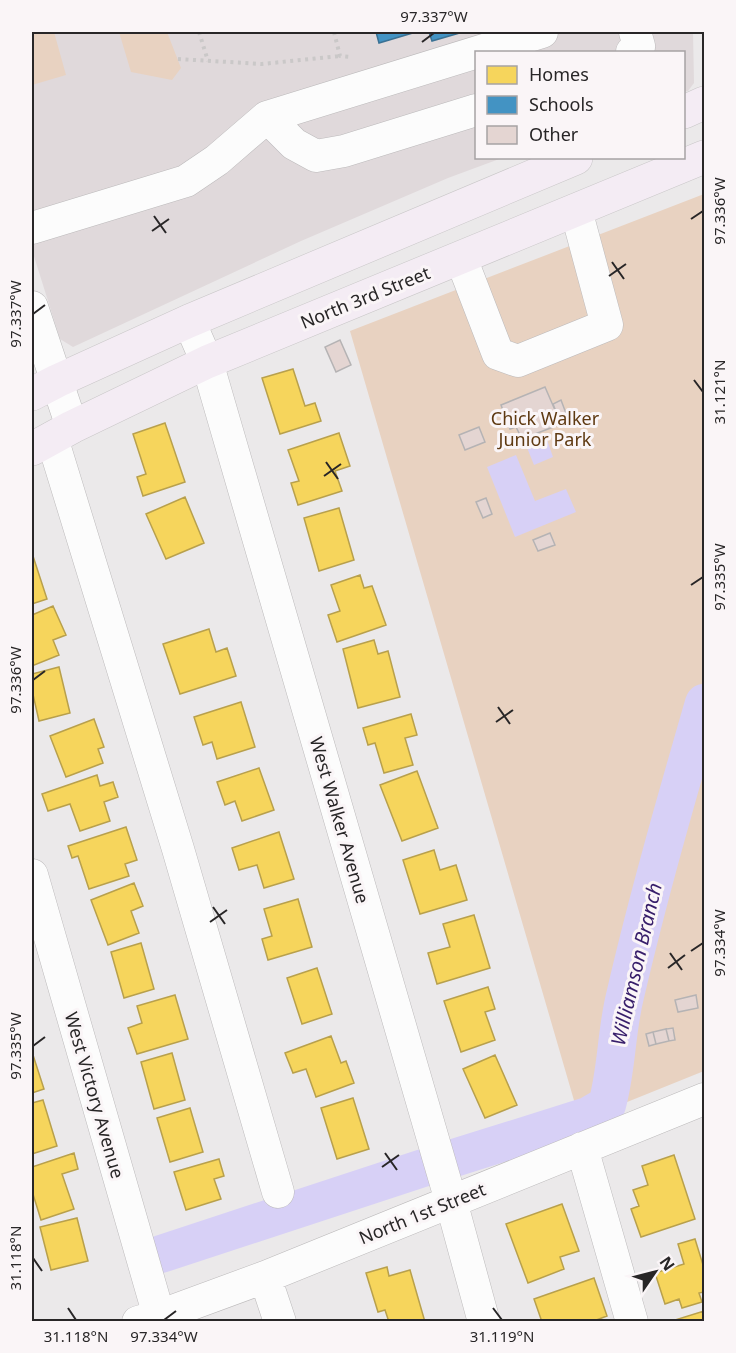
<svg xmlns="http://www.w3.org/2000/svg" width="736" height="1353" viewBox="0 0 736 1353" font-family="'Noto Sans',sans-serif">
  <rect width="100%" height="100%" fill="#ebe9ea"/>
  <!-- built -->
  <path fill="#e0d9db" d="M32,32H693L694,83L688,91L684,92V52H476V158H502L448,178L301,241L73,347L60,339L32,250Z"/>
  <!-- green -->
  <path fill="#e8d2c1" d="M32,32H54L66,75L32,85Z
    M119,32H167L181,68L172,80L131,72Z
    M704,194V1071L580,1121L350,331Z"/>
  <!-- water -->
  <path fill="#d7d0f6" d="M546,437L553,457L534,465L526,445Z
    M516,455L535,501L566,489L576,512L515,537L487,467Z"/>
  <!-- homes -->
  <path fill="#f6d55c" stroke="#b8a04c" stroke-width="1.5" d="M293,369L305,406L315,403L321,421L280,434L262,378Z
    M165,423L185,482L143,496L137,477L146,474L133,434Z
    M339,433L350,466L335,471L342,491L298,505L291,483L299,481L288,450Z
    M185,497L204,543L166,559L146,514Z
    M339,508L354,560L319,571L304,518Z
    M32,553L47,599L32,604Z
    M360,575L364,588L372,586L386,625L337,642L328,615L340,611L331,585Z
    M53,606L66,635L53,640L59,655L32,666V615Z
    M209,629L216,652L227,648L236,676L180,694L163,644Z
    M374,640L378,654L388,651L400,697L358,708L343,649Z
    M59,667L70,713L39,721L32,690V674Z
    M241,702L255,747L217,759L212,742L203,745L194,717Z
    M411,714L417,735L405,738L413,765L384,773L375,743L368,745L363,728Z
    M94,719L104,747L98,749L103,763L66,777L50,736Z
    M259,768L274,810L242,821L235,801L225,805L217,782Z
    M417,771L438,828L402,841L380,785Z
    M97,775L100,786L113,782L118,797L104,802L110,821L80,831L70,804L48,811L42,794Z
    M126,827L137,860L125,864L129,876L89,889L78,856L72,858L68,846Z
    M279,832L294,879L264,888L257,865L239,870L232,848Z
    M434,850L440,870L456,865L467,900L420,914L403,860Z
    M134,883L143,906L131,911L139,933L108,945L91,900Z
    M298,899L312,947L268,960L262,939L272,936L264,909Z
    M474,915L490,968L437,984L428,953L450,947L443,924Z
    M141,943L154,989L124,998L111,952Z
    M317,968L332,1014L302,1024L287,978Z
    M488,987L495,1009L485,1012L495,1040L461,1052L444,1001Z
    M175,995L188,1039L137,1054L128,1028L142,1023L137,1006Z
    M331,1036L341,1063L346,1061L354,1083L316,1097L306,1069L293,1073L285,1053Z
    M172,1053L185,1100L154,1109L141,1062Z
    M32,1055H33L44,1089L32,1093Z
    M495,1055L517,1105L485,1118L463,1069Z
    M353,1098L369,1149L337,1159L321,1108Z
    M43,1100L57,1146L32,1154V1103Z
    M190,1108L203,1152L170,1162L157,1118Z
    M74,1153L78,1169L62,1174L74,1209L41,1220L32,1191V1167Z
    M674,1155L695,1219L641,1237L631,1209L639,1206L633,1190L648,1185L642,1166Z
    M219,1159L224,1176L214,1179L221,1199L186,1210L174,1172Z
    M562,1204L579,1251L560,1257L564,1269L528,1283L506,1224Z
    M77,1218L88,1261L51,1270L40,1227Z
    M695,1239L704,1268V1292L699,1293L702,1302L682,1308L679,1299L665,1304L655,1273L684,1264L678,1244Z
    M387,1267L389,1276L410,1270L425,1322H389L385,1310L378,1312L366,1273Z
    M594,1278L607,1316L591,1322H542L534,1299Z
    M704,1311V1322H675V1320Z"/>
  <!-- schools -->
  <path fill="#4393c3" stroke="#3b7294" stroke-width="1.5" d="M376,32H416L379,43Z
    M429,32H463L432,41Z"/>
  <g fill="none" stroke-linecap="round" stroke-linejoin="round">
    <!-- river -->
    <path stroke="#d7d0f6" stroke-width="38" d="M454,1158L588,1116L607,1105C617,1069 616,1032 625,996C648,897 676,800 704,703
      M161,1254L423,1168"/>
  </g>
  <!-- building -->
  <path fill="#e4d5d2" stroke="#b5b3b4" stroke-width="1.5" d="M340,340L351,365L336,372L325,347Z
    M545,387L561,424L522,439L516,427L510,429L501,405Z
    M561,400L567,416L559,419L553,404Z
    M479,427L485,442L465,450L459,435Z
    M486,498L492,514L483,518L476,502Z
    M550,533L555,545L538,551L533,540Z
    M696,995L698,1008L678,1012L675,1000Z
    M673,1028L675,1040L669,1041L666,1029Z
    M666,1029L669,1041L656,1044L653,1032Z
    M653,1032L656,1044L649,1046L646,1034Z"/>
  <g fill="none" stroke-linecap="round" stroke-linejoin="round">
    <!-- minor casing -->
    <g stroke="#bcbabb" stroke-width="33">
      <path id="minor" d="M632,52L639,46L635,32
        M267,117L294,144L316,156L344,151L476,110
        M32,228L186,181L217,160L267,117L542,32
        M461,258L498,354L518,361L607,325L576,210
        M32,307L72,427
        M189,321L207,362L451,1201L484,1322
        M52,438L178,849L278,1192
        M32,875L159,1316
        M582,1148L632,1322
        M265,1277L280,1322
        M138,1322L159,1316L265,1277L704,1099"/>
    </g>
    <!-- major casing -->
    <g stroke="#c9c7c8" stroke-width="34">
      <path id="major" d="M684,112L704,103
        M32,394L57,381L189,321L576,158
        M32,449L72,427L207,362L704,157"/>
    </g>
    <!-- path -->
    <path stroke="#cac8c8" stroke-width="4" stroke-dasharray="3 4.5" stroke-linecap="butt" d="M199,32L208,61
      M334,32L340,56L350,57
      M178,59L262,64L340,56"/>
    <!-- minor -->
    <use href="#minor" stroke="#fcfcfc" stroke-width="32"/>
    <!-- major -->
    <use href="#major" stroke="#f4ecf4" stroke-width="33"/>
  </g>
  <!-- ticks -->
  <path fill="none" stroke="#282627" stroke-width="2" d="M422,42L434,33M154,216L166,233M691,219L703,211M152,231L169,219M612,262L624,279M609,276L626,264M33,314L45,305M694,380L703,392M326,462L338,479M324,476L341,464M691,585L703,577M33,680L45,671M498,707L510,724M496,722L513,710M213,907L225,924M210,922L227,910M691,951L703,943M670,953L682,970M668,968L685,955M33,1046L45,1037M385,1153L397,1170M382,1167L399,1155M33,1258L42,1271M68,1308L76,1320M493,1308L502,1320M164,1320L176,1311"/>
  <g text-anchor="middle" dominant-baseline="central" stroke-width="6" stroke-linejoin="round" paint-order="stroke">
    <!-- street labels -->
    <g font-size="18" fill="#282627" stroke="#faf5f7">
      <text transform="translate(365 297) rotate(-22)">North 3rd Street</text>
      <text transform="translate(340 820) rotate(74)">West Walker Avenue</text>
      <text transform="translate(95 1095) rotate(74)">West Victory Avenue</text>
      <text transform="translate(422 1213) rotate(-22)">North 1st Street</text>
    </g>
    <!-- park labels -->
    <g font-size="18" fill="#5e3911" stroke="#faf5f7">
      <text x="545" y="418">Chick Walker<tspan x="545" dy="21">Junior Park</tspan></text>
    </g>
    <!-- water labels -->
    <g font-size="20" font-style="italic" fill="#371e6a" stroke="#faf5f7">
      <text transform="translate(636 964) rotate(-77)">Williamson Branch</text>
    </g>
  </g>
  <!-- border -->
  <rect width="736" height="1353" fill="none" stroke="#faf5f7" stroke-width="66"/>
  <!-- legend -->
  <rect x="475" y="51" width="210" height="108" fill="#faf5f7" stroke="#a6a2a4" stroke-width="1.5"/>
  <rect x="487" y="66" width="30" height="18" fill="#f6d55c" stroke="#a6a2a4" stroke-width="1.5"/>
  <text x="529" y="81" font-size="18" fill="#282627">Homes</text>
  <rect x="487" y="96" width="30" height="18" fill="#4393c3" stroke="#a6a2a4" stroke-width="1.5"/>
  <text x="529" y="111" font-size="18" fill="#282627">Schools</text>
  <rect x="487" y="126" width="30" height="18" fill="#e4d5d2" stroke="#a6a2a4" stroke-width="1.5"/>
  <text x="529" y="141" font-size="18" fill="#282627">Other</text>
  <!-- north arrow -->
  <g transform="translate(655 1272) rotate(55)" stroke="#faf5f7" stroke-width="4.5" paint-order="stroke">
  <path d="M0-4.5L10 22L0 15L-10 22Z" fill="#282627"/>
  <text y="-9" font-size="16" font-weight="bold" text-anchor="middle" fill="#282627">N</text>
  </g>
  <rect x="33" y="33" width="670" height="1287" fill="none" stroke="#282627" stroke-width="2"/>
  <g font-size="15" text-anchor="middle" fill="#282627">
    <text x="434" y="22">97.337°W</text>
    <text transform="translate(720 211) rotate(-90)" y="5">97.336°W</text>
    <text transform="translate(16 314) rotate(-90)" y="5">97.337°W</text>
    <text transform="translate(720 392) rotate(-90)" y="5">31.121°N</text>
    <text transform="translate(720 577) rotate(-90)" y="5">97.335°W</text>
    <text transform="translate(16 680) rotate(-90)" y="5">97.336°W</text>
    <text transform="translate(720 943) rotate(-90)" y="5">97.334°W</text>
    <text transform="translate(16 1046) rotate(-90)" y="5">97.335°W</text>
    <text transform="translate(16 1258) rotate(-90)" y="5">31.118°N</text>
    <text x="76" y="1342">31.118°N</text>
    <text x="164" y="1342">97.334°W</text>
    <text x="502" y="1342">31.119°N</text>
  </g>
</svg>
